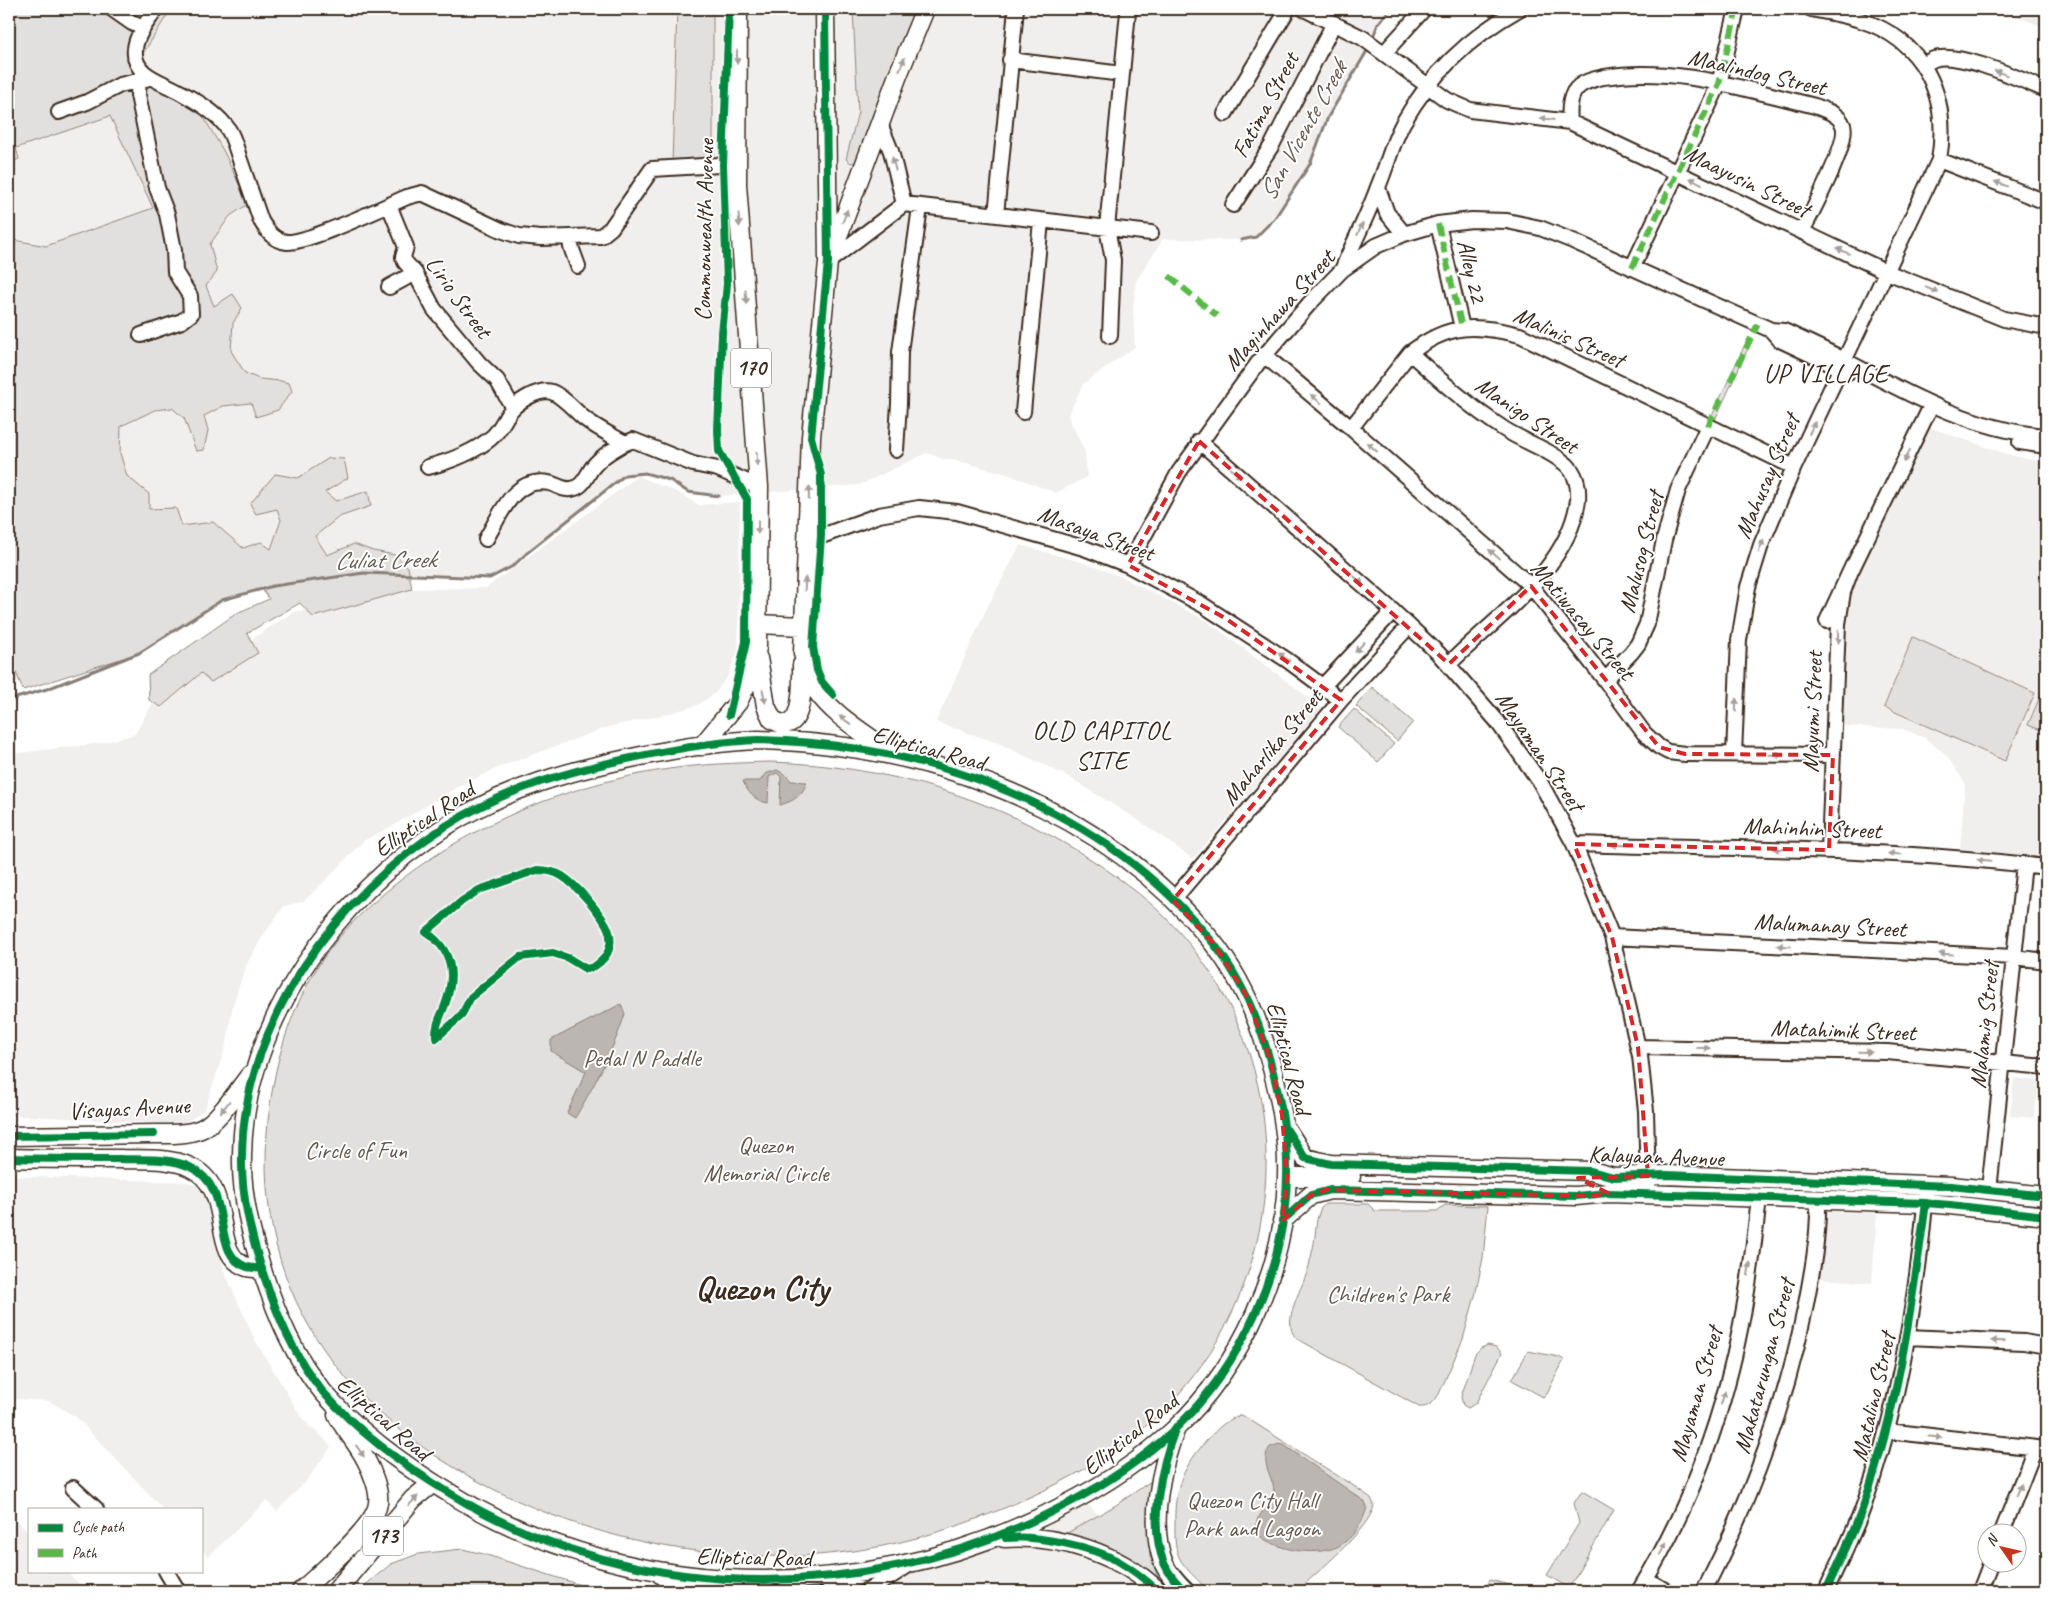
<svg xmlns="http://www.w3.org/2000/svg" width="2055" height="1600" viewBox="0 0 2055 1600" font-family="Caveat,sans-serif">
  <rect width="100%" height="100%" fill="#fff"/>
  <filter id="ink" filterUnits="userSpaceOnUse"><feTurbulence type="fractalNoise" baseFrequency=".02" numOctaves="2"/><feDisplacementMap in="SourceGraphic" scale="10" xChannelSelector="R" yChannelSelector="G"/><feConvolveMatrix kernelMatrix="1 2 1 2 8 2 1 2 1" color-interpolation-filters="sRGB"/></filter>
  <g filter="url(#ink)">
    <!-- built -->
    <path fill="#f1efee" d="M9,9H1389L1378,24L1367,51L1328,117L1310,164L1275,218L1256,237L1241,240L1163,239L1136,281L1133,309L1135,347L1083,384L1068,416L1085,452L1087,477L1056,493L1004,473L958,461L943,459L927,453L859,485L719,496L688,492L645,471L625,475L528,552L513,566L490,578L364,573L273,586L222,600L139,653L9,685Z
      M1998,9H2046V28Z
      M1928,427L2007,454L2031,460L2046,461V859L1960,852L1965,783L1946,755L1925,738L1902,729L1842,726L1846,613L1849,589Z
      M638,476L677,492L699,505L740,502L738,650L728,676L715,693L698,705L663,715L608,727L502,766L459,786L396,824L363,841L329,877L304,901L284,906L266,931L248,962L239,986L233,1004L227,1042L205,1109L190,1120L175,1124L9,1115V754L103,743L135,734L151,706L293,612L412,589L486,588Z
      M1020,545L1085,563L1122,577L1207,621L1322,708L1193,859L1141,822L1069,777L998,743L936,722L985,612Z
      M2014,1078L2039,1081L2034,1118L2010,1116Z
      M9,1176L188,1182L199,1186L206,1193L224,1271L256,1342L302,1418L311,1428L320,1434L331,1447L307,1480L277,1511L266,1501L208,1557L201,1549V1509H163L76,1417L49,1401L9,1399Z
      M1824,1211L1877,1213L1872,1283L1815,1278Z
      M1081,1497L1170,1591H754L755,1580L910,1564Z
      M9,1513L29,1533V1571H66L86,1591H9Z"/>
    <!-- green -->
    <path fill="#e2e0de" stroke="#8e857e" d="M9,9H171L139,60L123,91L151,85L200,111L224,152L248,204L230,216L210,244L217,272L206,286L214,306L233,294L242,308L233,323L231,351L245,373L259,379L281,381L289,383L292,391L278,410L256,417L251,403L223,406L204,416L208,430L204,450L196,451L184,418L172,408L155,410L121,426L120,453L127,476L149,494V509L176,508L182,526L213,522L243,548L261,542L271,549L281,520L277,509L256,514L250,504L275,474L298,478L329,458L344,459L348,478L325,492L336,501L368,491L371,506L339,517L315,536L327,555L354,544L373,551L395,555L408,567L412,589L313,617L300,603L247,633L258,653L211,682L201,673L161,707L149,700L148,675L237,613L269,599L262,589L222,600L139,653L23,690L9,654V227L14,240L46,246L153,208L110,116L16,148L19,159L9,164Z
      M677,9H713V159L672,163Z
      M853,9H915L856,162L851,163L846,159L858,112Z
      M1747,340L1751,342L1714,422L1710,420Z
      M1913,637L2035,693L2005,761L1884,707Z
      M2046,682V732L2028,725Z
      M1372,687L1413,722L1397,741L1356,706Z
      M1354,709L1394,744L1378,762L1338,727Z
      M769,762C884,765 995,797 1092,860C1124,881 1155,904 1180,933C1295,1062 1294,1259 1182,1390C1143,1437 1087,1471 1032,1496C957,1530 881,1553 798,1556C693,1559 589,1537 495,1490C331,1408 239,1273 273,1086C284,1025 309,967 353,922C436,838 553,786 669,769C702,764 736,763 769,762Z
      M1326,1204H1368L1375,1211H1437L1445,1205L1488,1206L1483,1258L1475,1296L1463,1339L1439,1394C1434,1402 1429,1408 1419,1407L1296,1338C1280,1320 1304,1287 1309,1266C1311,1256 1314,1246 1315,1236C1316,1228 1316,1220 1319,1213C1320,1209 1322,1206 1326,1204Z
      M1488,1345L1496,1347L1502,1353L1476,1403L1468,1408L1463,1405L1461,1397L1475,1354L1481,1348Z
      M1528,1351L1559,1357L1564,1360L1547,1393L1543,1397L1512,1380Z
      M1242,1415L1357,1488L1371,1498L1374,1505C1371,1528 1315,1574 1297,1591H1209C1201,1583 1183,1567 1179,1557C1174,1546 1175,1534 1175,1522C1174,1486 1184,1466 1208,1439C1218,1428 1227,1419 1242,1415Z
      M1151,1481L1149,1497L1150,1556L1159,1580L1127,1559L1062,1536L1116,1505Z
      M1582,1491L1614,1510L1569,1588L1547,1575L1579,1523L1574,1503Z
      M462,1549L484,1554L599,1591H358L391,1564L418,1554Z
      M1490,1580L1527,1589L1525,1591H1484Z"/>
    <!-- water -->
    <path fill="#bcb6b3" stroke="#887e77" d="M777,770L786,775L791,781L807,782C802,796 794,801 780,805L781,777L777,773L769,777L768,803C755,801 747,792 743,781H760L765,774Z
      M621,1004L625,1014C613,1051 595,1084 575,1118L567,1113L586,1072L551,1051V1040Z
      M1279,1444L1284,1445L1364,1501L1367,1507C1364,1521 1352,1540 1337,1547C1314,1557 1273,1550 1255,1532C1254,1512 1275,1505 1274,1491C1273,1476 1259,1462 1270,1447Z"/>
    <g fill="none" stroke-linecap="round" stroke-linejoin="round">
      <!-- stream -->
      <path stroke="#887e77" stroke-width="3" d="M1373,37L1378,24L1390,9
        M1241,240L1256,237L1275,218L1310,164L1328,117L1367,51
        M9,700L47,689L139,653L222,600L273,586L364,573L490,578L513,566L528,552L625,475L645,473L670,480L688,492L719,496"/>
      <!-- minor casing -->
      <g stroke="#3b2a1e" stroke-width="18">
        <path id="minor" d="M112,9L132,23L143,28
          M156,9C148,21 136,35 135,49C132,75 161,81 178,91C194,100 213,110 225,125C233,134 236,148 240,160C247,180 254,201 261,221C267,231 274,241 287,242C308,243 384,207 407,197L422,193L501,230L519,236L541,238L601,236L611,228L652,169L737,164
          M1304,9L1363,38L1447,100L1470,110L1570,122L1887,272L2004,319L2046,327
          M1385,52L1424,9
          M1010,60L1122,74
          M1924,65C1927,63 1931,60 1934,59C1959,51 2022,80 2046,90
          M139,79L138,95L157,188L167,214L174,250L175,272L190,296L191,314L182,321L141,335
          M59,112L87,102L120,85L146,79
          M1225,114L1288,9
          M1570,122C1569,112 1569,101 1574,92C1580,82 1594,79 1604,77C1675,65 1747,90 1815,106C1825,110 1839,114 1843,125C1850,142 1811,213 1802,232
          M880,124L891,151L904,204
          M1939,160L2046,202
          M1378,188L1387,213L1404,234
          M389,205L406,247L403,257L405,262L415,273L434,309L479,363L497,380L513,408
          M1233,205L1272,145L1334,23
          M996,215L1016,9
          M1438,224L1462,328
          M570,238L571,247L578,266
          M828,262L904,204L1151,233
          M1343,268C1354,241 1368,215 1378,187C1387,166 1392,143 1403,123C1430,75 1471,36 1519,9
          M1632,268L1719,84L1737,9
          M389,287L415,273
          M1771,330L1780,340L1848,372
          M1110,336L1113,260L1107,228L1128,12L1131,9
          M1410,353C1440,380 1470,407 1504,429C1524,442 1549,449 1567,465C1576,474 1579,487 1578,500C1569,569 1495,618 1449,664
          M1264,355L1351,428L1531,586L1605,680L1644,733L1659,747L1668,752L1685,754L1833,755
          M1023,412L1041,221
          M1351,428L1410,353C1449,323 1475,324 1520,335L1794,467
          M1199,441L1393,611L1438,653L1497,721L1540,782L1574,844L1612,937L1640,1056L1646,1111L1648,1185
          M2020,442L2046,446
          M896,450L899,404L900,352L920,207
          M428,467C451,461 473,453 491,438C500,431 504,419 511,410C519,401 539,388 552,392C564,397 575,411 585,419C597,428 611,435 625,443
          M486,539C501,514 514,476 549,483C558,485 565,492 575,488C584,485 587,475 592,468C601,456 619,445 633,440L693,464L718,469L759,487
          M808,541L879,515L919,508L957,512L1084,548L1128,565L1203,605L1287,660L1341,700
          M1128,565L1179,472L1258,363L1309,304L1342,270L1376,246L1404,234L1438,224L1472,220L1507,221L1540,228L1573,241L1771,330L1784,331C1805,341 1826,350 1846,361C1910,395 1973,430 2046,436
          M1850,573L1928,412
          M1827,621L1853,565L1843,592L1838,624L1829,850
          M1605,680L1631,653L1638,644L1647,624L1664,540L1678,490L1708,426
          M1323,686L1393,611
          M1734,754L1739,640L1748,587L1761,545L1794,467L1939,160C1950,96 1924,40 1860,20C1844,15 1827,12 1811,9
          M1574,844C1732,849 1890,848 2046,867
          M1173,900L1341,700L1409,626
          M1612,937L2014,957L2046,961
          M1638,1047L1887,1052L2046,1067
          M1989,1190L2024,864
          M1907,1337L2024,1342L2046,1346
          M1887,1431L2046,1449
          M73,1488L96,1509
          M2002,1532L2035,1448
          M166,1571L178,1591
          M1646,1579L1666,1591
          M868,1591L907,1566
          M1639,1591C1678,1527 1709,1454 1728,1381C1744,1322 1753,1258 1759,1197
          M1704,1591C1750,1501 1785,1408 1805,1309C1812,1273 1819,1236 1818,1199
          M1826,1591C1838,1563 1854,1534 1864,1505C1899,1405 1917,1299 1926,1194
          M1980,1591L1991,1562"/>
      </g>
      <!-- major casing -->
      <g stroke="#3b2a1e" stroke-width="21">
        <path id="major" d="M825,9L828,262L811,437L803,653C806,666 808,679 816,690C834,716 863,732 887,750
          M832,252L898,75L925,9
          M757,624L803,626
          M758,658L766,706L772,719C805,741 802,682 802,665
          M759,740C928,744 1100,805 1210,939C1242,978 1261,1024 1273,1072C1282,1106 1288,1141 1287,1176C1285,1269 1242,1365 1175,1429C1143,1459 1104,1485 1065,1505C971,1555 869,1579 764,1580C654,1580 544,1551 451,1494C404,1466 359,1433 323,1392C294,1357 277,1315 263,1273C251,1234 241,1196 242,1156C243,1023 337,895 446,826C506,788 572,770 641,756C680,748 720,741 759,740Z
          M702,746L738,702L750,677L757,648L759,487L737,184L738,9
          M1287,1130L1305,1158L1331,1164L1591,1171L1614,1177L1666,1175L1951,1186L2046,1196
          M9,1136L154,1134C169,1134 186,1135 201,1129C218,1122 238,1090 250,1075
          M9,1158C45,1159 82,1159 119,1159C141,1160 169,1157 190,1167C237,1189 208,1254 247,1267C251,1268 257,1268 262,1269
          M1287,1177H1351
          M1282,1221L1311,1195L1330,1190L1576,1196L1608,1193L1926,1203L1950,1205L2046,1216
          M1176,1428C1161,1466 1148,1524 1164,1564C1169,1575 1177,1583 1185,1591
          M1004,1538C1057,1534 1119,1553 1158,1591
          M658,1572L682,1591
          M301,1591C319,1574 376,1527 378,1503C380,1491 372,1471 366,1460C358,1444 345,1430 337,1415
          M336,1591L413,1499L433,1483
          M831,1591L856,1576"/>
      </g>
      <!-- minor -->
      <use href="#minor" stroke="#fff" stroke-width="14"/>
      <!-- major -->
      <use href="#major" stroke="#fff" stroke-width="18"/>
      <!-- quiet -->
      <path stroke="#58b947" stroke-width="6" stroke-dasharray="12 6" stroke-linecap="butt" d="M1438,224L1462,328
        M1632,268L1719,84L1737,9
        M1169,276L1217,316
        M1730,381L1758,324
        M1708,426L1723,394"/>
      <!-- cycleway casing -->
      <g stroke="#fff" stroke-width="11">
        <path id="cycleway" d="M729,9L723,165L727,284L722,333L718,430L719,451L747,499L746,642L729,715
          M825,9L828,262L811,437L821,475V536L813,647L817,670L822,682L833,695
          M759,740C928,744 1100,805 1210,939C1242,978 1261,1024 1273,1072C1282,1106 1288,1141 1287,1176C1285,1269 1242,1365 1175,1429C1143,1459 1104,1485 1065,1505C971,1555 869,1579 764,1580C654,1580 544,1551 451,1494C404,1466 359,1433 323,1392C294,1357 277,1315 263,1273C251,1234 241,1196 242,1156C243,1023 337,895 446,826C506,788 572,770 641,756C680,748 720,741 759,740Z
          M537,870C546,870 554,871 562,876C572,882 580,891 588,900C601,916 620,935 605,957C600,963 594,968 586,969L568,958L553,953L520,957L471,997L461,1016L436,1038C435,1025 441,1016 445,1005C456,975 453,950 426,932L462,901L479,890Z
          M1287,1130L1305,1158L1331,1164L1591,1171L1614,1177L1666,1175L1951,1186L2046,1196
          M9,1136L154,1134
          M9,1158C45,1159 82,1159 119,1159C141,1160 169,1157 190,1167C237,1189 208,1254 247,1267C251,1268 257,1268 262,1269
          M1282,1221L1311,1195L1330,1190L1576,1196L1608,1193L1926,1203L1950,1205L2046,1216
          M1176,1427C1161,1466 1148,1524 1164,1563C1169,1575 1177,1583 1185,1591
          M1006,1538C1037,1535 1090,1546 1118,1561C1132,1569 1146,1580 1158,1591
          M1826,1591C1838,1563 1854,1534 1864,1504C1899,1403 1911,1309 1926,1203"/>
      </g>
      <!-- cycleway -->
      <use href="#cycleway" stroke="#00873e" stroke-width="8"/>
    </g>
    <!-- one-way arrows -->
    <defs><path id="oneway-solid" d="M-6-.8H1V-3.2L6.5 0L1 3.2V.8H-6Z" transform="scale(1.25)"/></defs>
    <g fill="#a79f9a">
      <use href="#oneway-solid" transform="translate(737 57) rotate(90)"/>
      <use href="#oneway-solid" transform="translate(902 64) rotate(-68)"/>
      <use href="#oneway-solid" transform="translate(2001 73) rotate(-160)"/>
      <use href="#oneway-solid" transform="translate(1547 119) rotate(-173)"/>
      <use href="#oneway-solid" transform="translate(894 164) rotate(-104)"/>
      <use href="#oneway-solid" transform="translate(1696 181) rotate(-154)"/>
      <use href="#oneway-solid" transform="translate(2001 184) rotate(-159)"/>
      <use href="#oneway-solid" transform="translate(845 216) rotate(-69)"/>
      <use href="#oneway-solid" transform="translate(739 220) rotate(86)"/>
      <use href="#oneway-solid" transform="translate(1360 229) rotate(-66)"/>
      <use href="#oneway-solid" transform="translate(1843 251) rotate(-155)"/>
      <use href="#oneway-solid" transform="translate(1932 290) rotate(22)"/>
      <use href="#oneway-solid" transform="translate(746 297) rotate(85)"/>
      <use href="#oneway-solid" transform="translate(1316 399) rotate(-140)"/>
      <use href="#oneway-solid" transform="translate(1812 428) rotate(-65)"/>
      <use href="#oneway-solid" transform="translate(1372 447) rotate(-139)"/>
      <use href="#oneway-solid" transform="translate(1907 456) rotate(116)"/>
      <use href="#oneway-solid" transform="translate(757 459) rotate(86)"/>
      <use href="#oneway-solid" transform="translate(1236 473) rotate(41)"/>
      <use href="#oneway-solid" transform="translate(809 493) rotate(-88)"/>
      <use href="#oneway-solid" transform="translate(758 527) rotate(91)"/>
      <use href="#oneway-solid" transform="translate(1761 546) rotate(-71)"/>
      <use href="#oneway-solid" transform="translate(1494 554) rotate(-139)"/>
      <use href="#oneway-solid" transform="translate(1358 580) rotate(41)"/>
      <use href="#oneway-solid" transform="translate(805 584) rotate(-87)"/>
      <use href="#oneway-solid" transform="translate(1838 637) rotate(92)"/>
      <use href="#oneway-solid" transform="translate(1360 647) rotate(133)"/>
      <use href="#oneway-solid" transform="translate(1284 657) rotate(-145)"/>
      <use href="#oneway-solid" transform="translate(764 696) rotate(78)"/>
      <use href="#oneway-solid" transform="translate(1736 705) rotate(-88)"/>
      <use href="#oneway-solid" transform="translate(845 720) rotate(-144)"/>
      <use href="#oneway-solid" transform="translate(1776 755) rotate(1)"/>
      <use href="#oneway-solid" transform="translate(1618 845) rotate(-179)"/>
      <use href="#oneway-solid" transform="translate(1780 849) rotate(-179)"/>
      <use href="#oneway-solid" transform="translate(1895 854) rotate(-177)"/>
      <use href="#oneway-solid" transform="translate(1984 860) rotate(-175)"/>
      <use href="#oneway-solid" transform="translate(1784 946) rotate(-177)"/>
      <use href="#oneway-solid" transform="translate(1946 954) rotate(-177)"/>
      <use href="#oneway-solid" transform="translate(1703 1048) rotate(1)"/>
      <use href="#oneway-solid" transform="translate(1865 1052) rotate(2)"/>
      <use href="#oneway-solid" transform="translate(225 1107) rotate(128)"/>
      <use href="#oneway-solid" transform="translate(1749 1269) rotate(-81)"/>
      <use href="#oneway-solid" transform="translate(1998 1341) rotate(-178)"/>
      <use href="#oneway-solid" transform="translate(1723 1398) rotate(-73)"/>
      <use href="#oneway-solid" transform="translate(1935 1437) rotate(6)"/>
      <use href="#oneway-solid" transform="translate(360 1451) rotate(55)"/>
      <use href="#oneway-solid" transform="translate(2019 1490) rotate(-69)"/>
      <use href="#oneway-solid" transform="translate(413 1501) rotate(-46)"/>
      <use href="#oneway-solid" transform="translate(1663 1549) rotate(-62)"/>
    </g>
  </g>
  <!-- marked area -->
  <path fill="none" stroke="#d62828" stroke-width="4" stroke-dasharray="10 6" stroke-linejoin="round" d="M1199,441L1449,664L1531,586L1659,747L1685,754L1833,755L1829,850L1574,844L1612,937L1638,1047L1648,1176L1578,1178L1608,1193L1592,1196L1326,1190L1311,1195L1282,1221L1287,1177L1282,1115L1270,1059L1246,995L1213,943L1173,900L1341,700L1225,618L1128,565Z"/>
  <g text-anchor="middle" dominant-baseline="central" stroke-width="4" stroke-linejoin="round" paint-order="stroke">
    <!-- shield labels -->
    <g fill="#fff" stroke="#766a62" stroke-width="1">
      <rect x="731" y="348.5" width="40" height="39" rx="4"/>
      <rect x="363" y="1516.5" width="40" height="39" rx="4"/>
    </g>
    <g font-size="22" font-weight="bold" fill="#3b2a1e">
      <text x="751" y="368">170</text>
      <text x="383" y="1536">173</text>
    </g>
    <!-- street labels -->
    <g font-size="24" fill="#3b2a1e" stroke="#fff">
      <text transform="translate(1757 72) rotate(13)">Maalindog Street</text>
      <text transform="translate(1265 105) rotate(-62)">Fatima Street</text>
      <text transform="translate(1747 181) rotate(26)">Maayusin Street</text>
      <text transform="translate(704 230) rotate(-89)">Commonwealth Avenue</text>
      <text transform="translate(1472 271) rotate(77)">Alley 22</text>
      <text transform="translate(459 297) rotate(54)">Lirio Street</text>
      <text transform="translate(1279 310) rotate(-48)">Maginhawa Street</text>
      <text transform="translate(1569 337) rotate(24)">Malinis Street</text>
      <text transform="translate(1527 415) rotate(34)">Manigo Street</text>
      <text transform="translate(1767 476) rotate(-67)">Mahusay Street</text>
      <text transform="translate(1096 533) rotate(20)">Masaya Street</text>
      <text transform="translate(1641 552) rotate(-76)">Malusog Street</text>
      <text transform="translate(1583 620) rotate(50)">Matiwasay Street</text>
      <text transform="translate(1812 712) rotate(-88)">Mayumi Street</text>
      <text transform="translate(1272 747) rotate(-50)">Maharlika Street</text>
      <text transform="translate(929 748) rotate(15)">Elliptical Road</text>
      <text transform="translate(1540 751) rotate(56)">Mayaman Street</text>
      <text transform="translate(424 819) rotate(-34)">Elliptical Road</text>
      <text transform="translate(1812 828) rotate(2)">Mahinhin Street</text>
      <text transform="translate(1830 925) rotate(3)">Malumanay Street</text>
      <text transform="translate(1984 1025) rotate(-84)">Malamig Street</text>
      <text transform="translate(1843 1030) rotate(2)">Matahimik Street</text>
      <text transform="translate(1289 1058) rotate(75)">Elliptical Road</text>
      <text transform="translate(129 1108) rotate(-3)">Visayas Avenue</text>
      <text transform="translate(1656 1156) rotate(2)">Kalayaan Avenue</text>
      <text transform="translate(1764 1366) rotate(-75)">Makatarungan Street</text>
      <text transform="translate(1696 1394) rotate(-74)">Mayaman Street</text>
      <text transform="translate(1873 1397) rotate(-77)">Matalino Street</text>
      <text transform="translate(384 1418) rotate(41)">Elliptical Road</text>
      <text transform="translate(1130 1434) rotate(-39)">Elliptical Road</text>
      <text transform="translate(754 1557) rotate(1)">Elliptical Road</text>
    </g>
    <!-- park labels -->
    <g font-size="24" fill="#65584e" stroke="#fff">
      <text x="642" y="1058">Pedal N Paddle</text>
      <text x="766" y="1145">Quezon<tspan x="766" dy="28">Memorial Circle</tspan></text>
      <text x="356" y="1150">Circle of Fun</text>
      <text x="1388" y="1294">Children's Park</text>
      <text x="1252" y="1500">Quezon City Hall<tspan x="1252" dy="28">Park and Lagoon</tspan></text>
    </g>
    <!-- water labels -->
    <g font-size="25" font-style="italic" fill="#685b52" stroke="#fff">
      <text transform="translate(1303 131) rotate(-61)">San Vicente Creek</text>
      <text transform="translate(385 560) rotate(-1)">Culiat Creek</text>
    </g>
    <!-- quarter labels -->
    <g font-size="26" letter-spacing="1" fill="#3b2a1e" stroke="#fff">
      <text x="1826" y="373">UP VILLAGE</text>
      <text x="1102" y="730">OLD CAPITOL<tspan x="1102" dy="30">SITE</tspan></text>
    </g>
    <!-- town labels -->
    <g font-size="34" font-weight="bold" fill="#3b2a1e" stroke="#fff">
      <text x="762" y="1287">Quezon City</text>
    </g>
  </g>
  <!-- margin -->
  <rect width="2055" height="1600" fill="none" stroke="#fff" stroke-width="30"/>
  <rect x="15" y="15" width="2025" height="1570" fill="none" stroke="#3b2a1e" stroke-width="2" filter="url(#ink)"/>
  <!-- legend -->
  <rect x="28" y="1508" width="175" height="65" fill="#ffffff" stroke="#b1aaa5"/>
  <rect x="38" y="1524" width="25" height="8" fill="#00873e" stroke="#b1aaa5"/>
  <text x="72" y="1532" font-size="15" fill="#3b2a1e">Cycle path</text>
  <rect x="38" y="1549" width="25" height="8" fill="#58b947" stroke="#b1aaa5"/>
  <text x="72" y="1558" font-size="15" fill="#3b2a1e">Path</text>
  <!-- north arrow -->
  <g transform="translate(2002 1548) rotate(304)"><circle r="24" fill="#ffffff" stroke="#b1aaa5"/>
  <path d="M0-4L9 19L0 12L-9 19Z" fill="#c8321e"/>
  <text y="-8" font-size="14" font-weight="bold" text-anchor="middle" fill="#3b2a1e">N</text>
  </g>
</svg>
